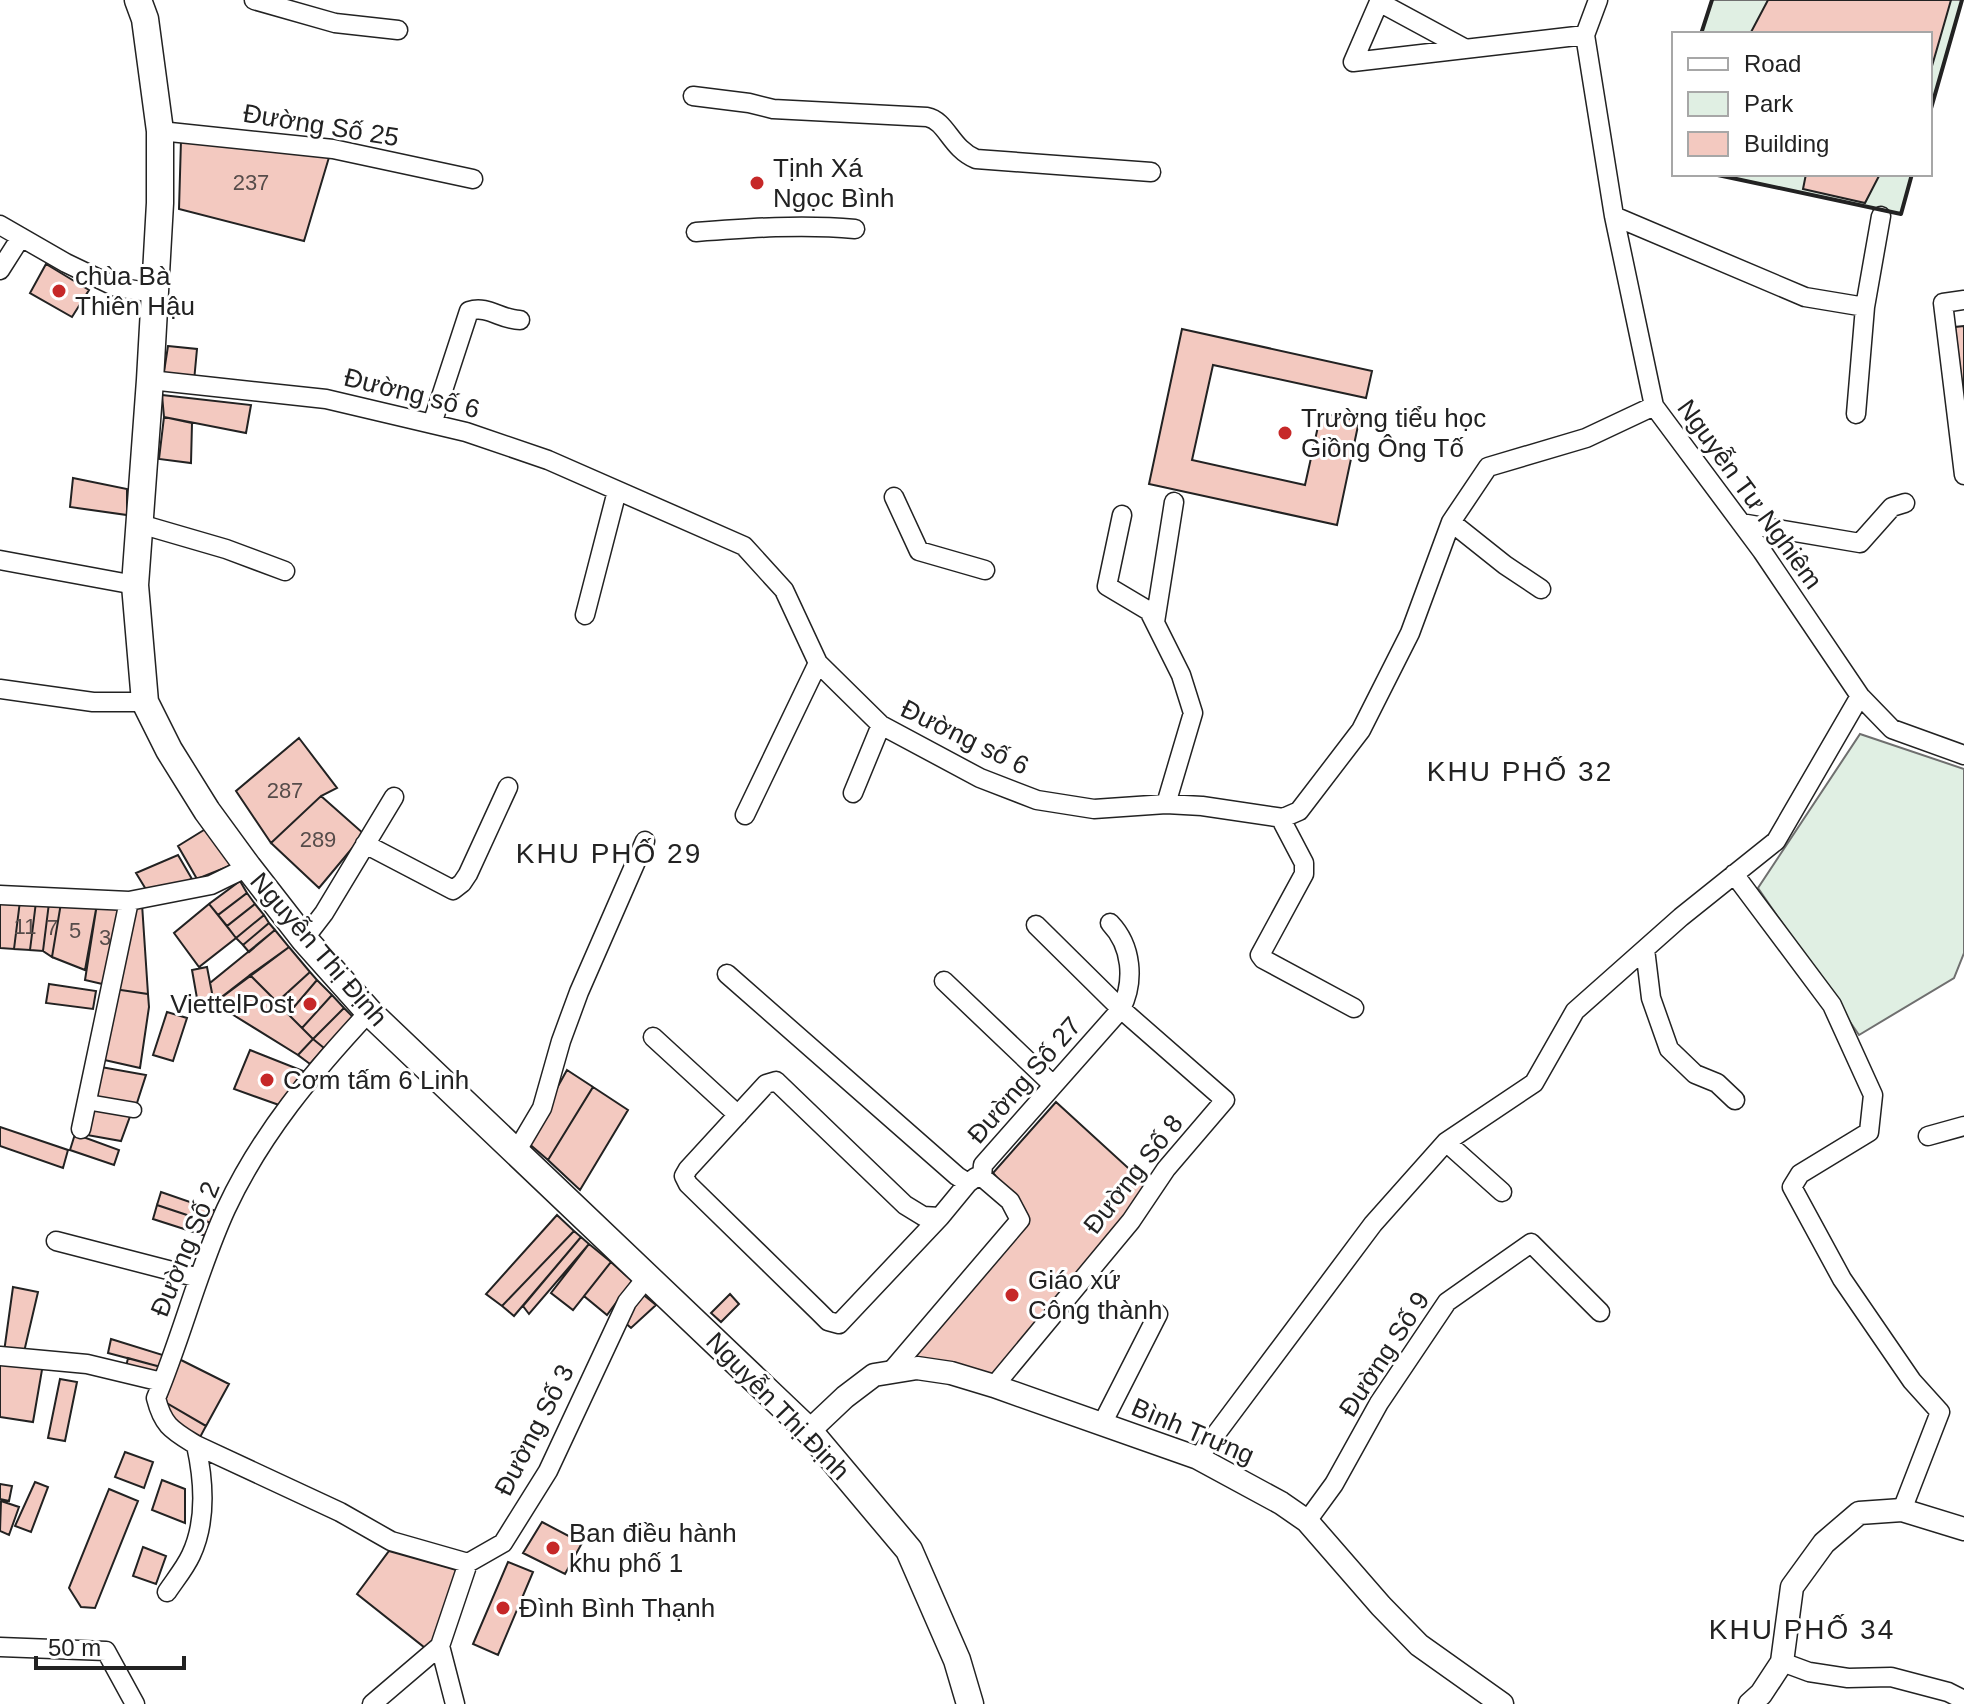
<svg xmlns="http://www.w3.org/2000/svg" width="1964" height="1704" viewBox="0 0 1964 1704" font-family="Arial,sans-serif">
  <rect width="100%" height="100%" fill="#fff"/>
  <!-- green -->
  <path fill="#e0efe3" stroke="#6f6f6f" stroke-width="2" d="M1712,0H1962L1930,112V34H1701Z
    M1715,174H1912L1901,214Z
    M1860,734L1964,769V953L1954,978L1859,1035L1758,888Z"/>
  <!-- building -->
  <path fill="#f3c9c0" stroke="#222" stroke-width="2" d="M1768,0H1951L1930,73V34H1750Z
    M181,140L330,154L304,241L179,209Z
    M1806,174H1880L1865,203L1803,189Z
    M46,264L89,290L72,317L30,293Z
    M1964,326V402L1955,327Z
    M1182,329L1372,371L1366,398L1213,365L1192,460L1305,485L1321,413L1359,421L1337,525L1149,484Z
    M168,346L197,349L194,381L163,378Z
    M162,395L251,405L246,433L164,417Z
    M164,417L192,423L191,463L159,459Z
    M73,478L127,489V515L70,507Z
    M299,738L337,788L321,796L271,843L236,791Z
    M321,796L364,834L319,888L271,843Z
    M212,825L237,863L197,879L178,846Z
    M178,855L192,879L150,896L136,873Z
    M240,881L247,893L218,915L209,904Z
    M247,893L255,904L227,926L218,915Z
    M0,900L20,901L14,949L0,948Z
    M20,901L36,902L30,950L14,949Z
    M36,902L49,903L43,951L30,950Z
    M49,903H61L52,957L43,951Z
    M61,903L97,904L85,970L52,957Z
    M97,904L125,905L111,986L85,980Z
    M142,904L148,994L114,989L129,905Z
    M209,904L236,938L199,967L174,933Z
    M255,904L264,915L236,938L227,926Z
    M264,915L269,923L243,945L236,938Z
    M269,923L275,930L249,952L243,945Z
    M275,930L289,947L214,1003L210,983Z
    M289,947L310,972L277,1002L250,975Z
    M207,967L214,1003L198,1004L192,970Z
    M310,972L317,980L288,1014L313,1039L298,1055L214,1003L250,975L277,1002Z
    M317,980L332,995L302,1028L288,1014Z
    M49,984L96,991L93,1009L46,1003Z
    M114,989L148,994L149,1007L140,1068L100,1059Z
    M332,995L344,1008L313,1039L302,1028Z
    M344,1008L353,1017L324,1048L313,1039Z
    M167,1012L187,1018L173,1061L153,1055Z
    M313,1039L324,1048L310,1064L298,1055Z
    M250,1050L303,1071L279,1105L234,1089Z
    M101,1067L146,1075L135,1109L94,1102Z
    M567,1070L593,1087L548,1160L527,1142Z
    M593,1087L628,1110L580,1190L548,1160Z
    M1056,1102L1149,1187L991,1380L908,1359L1024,1209L993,1173Z
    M94,1104L132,1111L121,1141L87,1135Z
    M0,1127L68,1150L63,1168L0,1146Z
    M75,1134L119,1150L114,1165L70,1150Z
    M161,1192L219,1212L214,1224L157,1205Z
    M157,1205L214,1224L209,1237L153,1219Z
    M557,1215L574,1231L502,1306L486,1294Z
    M574,1231L581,1237L514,1316L502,1306Z
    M581,1237L589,1244L529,1314L523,1306Z
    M589,1244L611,1262L573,1310L551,1293Z
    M611,1262L632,1281L607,1315L584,1296Z
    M13,1287L38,1292L24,1352H4Z
    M640,1292L656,1305L631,1328L622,1320Z
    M730,1294L739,1304L721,1322L711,1313Z
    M111,1339L166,1356L161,1367L108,1353Z
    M128,1358L161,1367L156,1374L126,1367Z
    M177,1358L229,1384L206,1426L165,1402Z
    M0,1361L43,1364L33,1422L0,1417Z
    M60,1379L77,1382L65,1441L48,1438Z
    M165,1402L206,1426L198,1441L172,1423Z
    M125,1452L153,1462L144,1488L115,1477Z
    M162,1480L185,1489V1523L152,1510Z
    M35,1482L48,1487L31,1532L15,1526Z
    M0,1484L12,1486L9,1501L0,1499Z
    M109,1489L138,1501L95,1608L81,1607L69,1588Z
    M1,1501L19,1507L9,1535L0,1531Z
    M542,1522L582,1543L565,1574L523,1553Z
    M143,1547L166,1556L156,1584L133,1576Z
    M389,1551L460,1571L429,1651L357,1594Z
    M508,1562L533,1572L498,1655L473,1644Z"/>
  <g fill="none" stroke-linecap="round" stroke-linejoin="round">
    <!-- pedestrian casing -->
    <g stroke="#222" stroke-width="17">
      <path id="pedestrian" d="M87,1102L134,1110"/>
    </g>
    <!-- minor casing -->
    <g stroke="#222" stroke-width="21">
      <path id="minor" d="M254,0L335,23L398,30
        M1598,0L1585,35L1614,216L1654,406L1762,551L1860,696L1892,729L1964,755
        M1353,62L1585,35
        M1353,62L1379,2L1464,48
        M693,96L749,103L773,109L927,117C947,121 950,148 976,159L1151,172
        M160,131L333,149L473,179
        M1614,216L1805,297L1865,307
        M0,225L66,263L116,287L154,293
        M696,232C749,228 802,224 855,229
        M0,270L21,237
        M1964,300L1943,303L1964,475
        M150,380L326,399L466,432L548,460L744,546L784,590L818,663L881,725L980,778L1037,800L1094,809L1166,804L1202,806L1283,818L1299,811L1361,730L1410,633L1451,522L1488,467L1586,438L1654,406
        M1856,414L1865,307L1881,216
        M432,424L469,311C488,305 501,320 520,320
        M894,497L919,551L985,570
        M1122,515L1107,586L1149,611L1181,675L1193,713L1166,804
        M1451,522L1505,565L1541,589
        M1741,523L1860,543L1892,507L1905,503
        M140,524L226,549L285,571
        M0,560L135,585
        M585,615L617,491
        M1155,622L1174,502
        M0,689L93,702H145
        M853,793L881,725
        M745,815L818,663
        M1283,818V823L1304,863V874L1260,955L1263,959L1354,1008
        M365,844L453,890L462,883L468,874L508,787
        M1734,874L1832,1005L1873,1095L1869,1132L1800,1174L1792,1187L1842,1279L1912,1381L1940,1412L1902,1510
        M0,895L129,901L211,885L248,867
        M304,939L324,913L394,797
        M1645,949L1651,998L1669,1049L1695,1074L1717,1083L1735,1100
        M727,974L957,1176L968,1183L976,1177
        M944,981L1053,1085
        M369,1012C313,1072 261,1134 226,1209C198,1270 182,1336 156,1398C163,1426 172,1430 196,1445L340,1512L391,1541L468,1563
        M653,1037L738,1115
        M81,1129L129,901
        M1928,1136L1964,1126
        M1446,1142L1502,1192
        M516,1152L542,1108L561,1041L579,992L645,841
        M940,1217L839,1324L828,1321L818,1311L688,1184L684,1176L688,1169L766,1084L776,1081L905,1205L923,1216L940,1217L968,1183
        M56,1241L199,1278
        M0,1356L87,1364L162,1382
        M892,1370L1020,1220L1010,1201L982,1177L983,1165L1121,1009C1135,981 1132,946 1110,923
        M994,1386L1131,1221L1166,1169L1225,1100L1121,1009L1036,925
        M1102,1424L1158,1314
        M1198,1458L1373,1224L1446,1142L1534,1083L1575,1011L1681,917L1776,841L1860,696
        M1307,1521L1334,1484L1379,1403L1447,1302L1531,1243L1600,1312
        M167,1592C175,1580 185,1568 191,1555C207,1521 204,1481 196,1445
        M440,1646L455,1704
        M0,1647L106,1651L135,1704
        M1782,1662L1809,1672L1848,1678L1891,1677L1948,1692L1964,1700
        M372,1704L440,1646L468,1563L503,1543L548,1471L627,1302L648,1276"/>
    </g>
    <!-- tertiary casing -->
    <g stroke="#222" stroke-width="25">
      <path id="tertiary" d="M809,1431L845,1397L874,1375L917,1368L951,1373L994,1386L1198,1458L1281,1503L1307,1521L1381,1606L1419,1645L1502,1704
        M1750,1704L1761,1694L1782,1662L1792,1587L1824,1543L1859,1513L1902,1510L1964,1529"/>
    </g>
    <!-- secondary casing -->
    <g stroke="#222" stroke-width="29">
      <path id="secondary" d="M138,0L145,19L160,131V203L150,380L135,585L145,702L169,750L207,811L248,867L304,939L369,1012L809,1431L909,1550L957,1660L970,1704"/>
    </g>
    <!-- pedestrian -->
    <use href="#pedestrian" stroke="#fff" stroke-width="14"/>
    <!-- minor -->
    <use href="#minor" stroke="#fff" stroke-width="18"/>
    <!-- tertiary -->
    <use href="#tertiary" stroke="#fff" stroke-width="22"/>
    <!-- secondary -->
    <use href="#secondary" stroke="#fff" stroke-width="26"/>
    <!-- wall -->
    <path stroke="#222" stroke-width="4" d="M1701,34L1712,0
      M1930,112L1962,0
      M1713,174L1901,214L1912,174"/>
  </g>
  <!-- markers -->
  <g fill="#c62828" stroke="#fff" stroke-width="3">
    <circle cx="757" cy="183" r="8"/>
    <circle cx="59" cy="291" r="8"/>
    <circle cx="1285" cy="433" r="8"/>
    <circle cx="310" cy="1004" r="8"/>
    <circle cx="267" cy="1080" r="8"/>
    <circle cx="1012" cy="1295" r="8"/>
    <circle cx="553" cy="1548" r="8"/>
    <circle cx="503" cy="1608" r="8"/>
  </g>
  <g text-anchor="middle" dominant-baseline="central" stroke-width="6" stroke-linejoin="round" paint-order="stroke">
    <!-- number labels -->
    <g font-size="22" fill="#564c4a">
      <text x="251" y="182">237</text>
      <text x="285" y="790">287</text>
      <text x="318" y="839">289</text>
      <text x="25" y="926">11</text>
      <text x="52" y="927">7</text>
      <text x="75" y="930">5</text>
      <text x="105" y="937">3</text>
    </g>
    <!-- street labels -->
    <g font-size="26" fill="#222" stroke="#fff">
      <text transform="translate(321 125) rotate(9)">Đường Số 25</text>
      <text transform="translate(412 393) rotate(14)">Đường số 6</text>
      <text transform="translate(1750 494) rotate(54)">Nguyễn Tư Nghiêm</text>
      <text transform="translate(965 737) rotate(26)">Đường số 6</text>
      <text transform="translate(319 949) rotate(49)">Nguyễn Thị Định</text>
      <text transform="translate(1024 1080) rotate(-49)">Đường Số 27</text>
      <text transform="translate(1133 1174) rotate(-52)">Đường Số 8</text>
      <text transform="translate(185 1249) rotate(-68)">Đường Số 2</text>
      <text transform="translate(1384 1354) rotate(-57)">Đường Số 9</text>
      <text transform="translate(778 1406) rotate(46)">Nguyễn Thị Định</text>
      <text transform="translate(534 1430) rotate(-63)">Đường Số 3</text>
      <text transform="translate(1193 1431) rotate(23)">Bình Trưng</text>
    </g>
    <!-- poi labels -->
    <g font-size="26" fill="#222" stroke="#fff" text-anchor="start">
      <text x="773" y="168">Tịnh Xá<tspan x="773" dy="30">Ngọc Bình</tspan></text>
      <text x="75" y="276">chùa Bà<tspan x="75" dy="30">Thiên Hậu</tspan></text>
      <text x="1301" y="418">Trường tiểu học<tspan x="1301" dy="30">Giồng Ông Tố</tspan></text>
      <text x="294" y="1004" text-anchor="end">ViettelPost</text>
      <text x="283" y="1080">Cơm tấm 6 Linh</text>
      <text x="1028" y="1280">Giáo xứ<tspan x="1028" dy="30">Công thành</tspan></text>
      <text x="569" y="1533">Ban điều hành<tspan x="569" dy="30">khu phố 1</tspan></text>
      <text x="519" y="1608">Đình Bình Thạnh</text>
    </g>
    <!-- neighbourhood labels -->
    <g font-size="28" letter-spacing="2" fill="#222" stroke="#fff">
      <text x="1520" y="771">KHU PHỐ 32</text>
      <text x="609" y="853">KHU PHỐ 29</text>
      <text x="1802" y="1629">KHU PHỐ 34</text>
    </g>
  </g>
  <!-- legend -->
  <rect x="1672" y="32" width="260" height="144" fill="#ffffff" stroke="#a7a7a7" stroke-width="2"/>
  <rect x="1688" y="58" width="40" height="12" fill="#ffffff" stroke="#a7a7a7" stroke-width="2"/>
  <text x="1744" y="72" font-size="24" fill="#222222">Road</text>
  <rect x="1688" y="92" width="40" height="24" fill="#e0efe3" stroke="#a7a7a7" stroke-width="2"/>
  <text x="1744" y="112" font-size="24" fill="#222222">Park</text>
  <rect x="1688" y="132" width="40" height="24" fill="#f3c9c0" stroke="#a7a7a7" stroke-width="2"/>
  <text x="1744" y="152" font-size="24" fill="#222222">Building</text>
  <!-- scale -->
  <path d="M36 1656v12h148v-12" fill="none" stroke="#222222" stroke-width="4"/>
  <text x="48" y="1656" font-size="24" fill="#222222" stroke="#ffffff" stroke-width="6" paint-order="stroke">50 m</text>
</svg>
